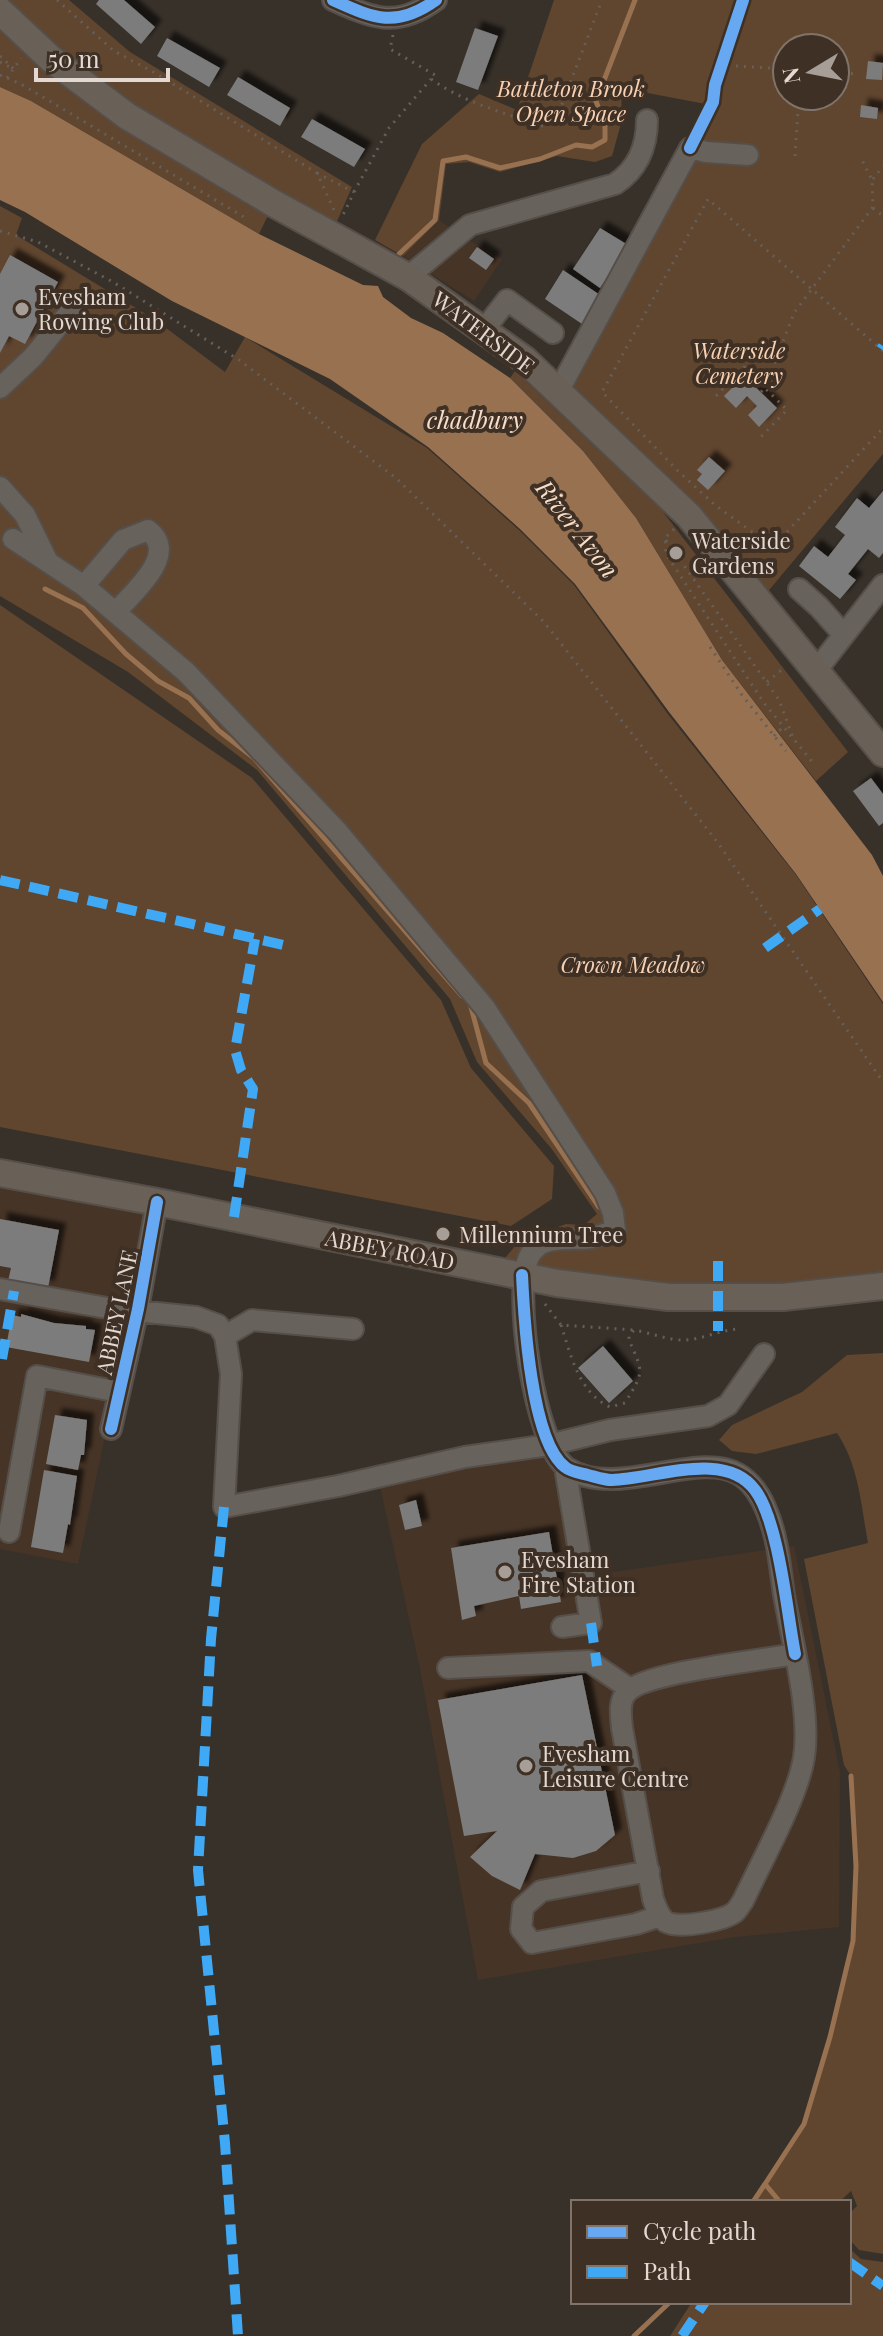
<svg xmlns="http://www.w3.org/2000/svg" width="883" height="2336" viewBox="0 0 883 2336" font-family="'Playfair Display',serif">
  <defs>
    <filter id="shadow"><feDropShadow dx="7" dy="-7" stdDeviation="2" flood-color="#0009"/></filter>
  </defs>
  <rect width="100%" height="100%" fill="#38312a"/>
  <!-- built -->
  <path fill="#463426" d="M439,220L458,234L502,259L474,301L403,256Z
    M0,1179L145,1207L133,1304L78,1564L0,1549Z
    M549,1445L585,1576L794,1546L840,1772L839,1927L735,1937L478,1980L419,1664L378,1477Z"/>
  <!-- green -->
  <path fill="#60452f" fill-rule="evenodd" d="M0,0H69L130,52L352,187L331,235L274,203L259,234L31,101L0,87Z
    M554,0H883V454L760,601L559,390L690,148L711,105L621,88L622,120L612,156L595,162L557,156L500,172L469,162L446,164L439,220L403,256L375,240L422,144L479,94L517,110ZM787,48H835V96H787Z
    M0,206L22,218L16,235L154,319L225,372L245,337L427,448L519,530L574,585L667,713L796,875L883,1004V1284L650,1291L497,1268L519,1241L566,1224L584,1225L597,1214L551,1148L477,1062L450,999L257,770L128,672L0,596Z
    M515,371L660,508L848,752L816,781L722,660L636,518L583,451L510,378Z
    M0,605L252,778L441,1000L471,1068L554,1166L552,1199L511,1226L0,1127Z
    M883,1353V2254L859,2250L849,2239V2214L857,2206L851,2191L839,2202H758L756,2198L804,2124L830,2037L853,1941L856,1866L851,1776L844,1765L804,1559L868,1543C861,1505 859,1466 837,1433L756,1454L732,1451L719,1440L732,1425L802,1392L847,1355Z
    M849,2248L861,2259L883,2262V2336H670L692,2302H849Z"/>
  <!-- water -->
  <path fill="#987151" d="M0,87L31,101L259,234L363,285L378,286L383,297L411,318L443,333L510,378L583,451L636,518L722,660L872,855L883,876V1002L796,874L669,712L575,584L520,529L428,447L330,379L172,301L25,212L0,200Z"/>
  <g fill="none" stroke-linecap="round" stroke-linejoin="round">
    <!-- stream -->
    <path stroke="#987151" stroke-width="5" d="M399,254L435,220L443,161L466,157L500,168L540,159L576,145L592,147L605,140V126L596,101L635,0
      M45,589L83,608L126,654L158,681L189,698L218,730L254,758L462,996
      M471,1007L486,1063L529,1103L599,1207
      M753,2202L765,2184
      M780,2202L765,2184L804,2124L830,2037L853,1941L856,1866L851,1776
      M634,2336L670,2302"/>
  </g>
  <!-- building -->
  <path fill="#7d7c7c" filter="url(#shadow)" d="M99,0H124L155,27L141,44L96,4Z
    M475,28L498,36L478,90L456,82Z
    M167,38L220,68L209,87L157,56Z
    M868,61L883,63L882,80L866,79Z
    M238,77L290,108L280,126L227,95Z
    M861,105L878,108L877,119L860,117Z
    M312,119L365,149L354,167L301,137Z
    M600,228L628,245L600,288L573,269Z
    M477,247L494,259L486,270L469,258Z
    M10,255L58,282L25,344L9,336L0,353V274Z
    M563,270L600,295L582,324L545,299Z
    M744,376L777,408L759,427L748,415L757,406L747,396L736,408L724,396Z
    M709,457L725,471L708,490L697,480L702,474L697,470Z
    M883,491V553L879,558L868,549L848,574L856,580L840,599L799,566L814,546L828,557L845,535L835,527L857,498L869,508Z
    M871,778L883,794V823L879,826L853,791Z
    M0,1219L59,1230L48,1288L8,1281L11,1268L0,1266Z
    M21,1314L54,1323L86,1326V1329L95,1330L89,1362L6,1347L12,1315L21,1317Z
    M603,1346L633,1381L609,1403L578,1368Z
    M55,1415L87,1420L84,1455H81L78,1470L46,1464Z
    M44,1470L77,1476L70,1525L68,1524L63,1553L31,1547Z
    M416,1500L422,1526L405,1530L399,1505Z
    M549,1532L561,1602L521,1609L519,1596L474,1606L476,1616L462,1620L451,1548Z
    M582,1675L615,1835L596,1851L573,1858L535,1854L520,1890L492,1876L470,1857L497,1831L464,1836L438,1700Z"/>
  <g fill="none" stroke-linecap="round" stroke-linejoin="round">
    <!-- minor casing -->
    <g stroke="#564f49" stroke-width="24">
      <path id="minor" d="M333,0C373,18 396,29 436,0
        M408,277L470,225L615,184C638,169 647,147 647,120
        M483,331L507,300L553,333
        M0,388L33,357L77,303
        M559,390L690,148L706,152L748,155
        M0,487L25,515L47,560
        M13,539L84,586L186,672L337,831L485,1008L605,1193L613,1213L615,1230C607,1233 599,1236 591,1238C577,1240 557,1237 543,1243C540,1244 532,1251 530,1255C511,1286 535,1447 567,1468C616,1500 697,1450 738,1474C752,1482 762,1498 767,1512C778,1538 780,1568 784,1595C792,1640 811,1713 804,1757C798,1797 761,1862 743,1901C740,1905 738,1909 735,1912C723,1921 679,1929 666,1922C659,1917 656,1907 653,1899L622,1728C621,1716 618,1701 627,1692C645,1672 764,1660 795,1654
        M84,586L123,540L148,530C180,554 133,592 116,612
        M799,589L819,607L844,635
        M815,672L883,585
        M0,1289L107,1308L196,1317L218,1325L225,1336L231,1374L224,1507L338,1486L465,1457L549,1445L610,1430L708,1416L728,1405L764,1354
        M225,1336L252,1320L353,1329
        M111,1429L138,1309L157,1202
        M9,1532L37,1376L119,1392
        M562,1627L591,1623L565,1467
        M448,1668L589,1661L630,1689
        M649,1871L541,1891L523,1907L521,1929L532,1943L636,1924L660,1916"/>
    </g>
    <!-- major casing -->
    <g stroke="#564f49" stroke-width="30">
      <path id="major" d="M0,11L51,59L127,116L273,203L408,277L525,360L689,516L883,753
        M0,1173L157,1202L557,1283L668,1297H783L883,1286"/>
    </g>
    <!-- path -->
    <path stroke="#645f5a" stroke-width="3" stroke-dasharray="2 6" stroke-linecap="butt" d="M57,0L114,51L157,74L317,173L335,212
      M393,35L390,49L435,75L431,79C466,104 506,113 545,127L562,104L602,0
      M0,56L14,69
      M0,62L10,67
      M736,66L787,69
      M835,72L856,74
      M0,75L21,84L244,217L247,212
      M7,78L21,58
      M795,156L799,96
      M317,173L354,192L343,215
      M873,179L883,166
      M354,192L389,128L431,79
      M873,208L883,216
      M0,231L38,242L113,282L239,360L396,478L544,622L718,843L883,1082
      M883,351L708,199L602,392L677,470L715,505L773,547L883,428
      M761,392L765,388L794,313L873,207L872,180L862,160
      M716,396L744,367L787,410L759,439
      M674,529L665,538L666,554L764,703L814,764
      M666,540L779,700L793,738
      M710,647L742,695L786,751
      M767,682L785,667
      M774,736L783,727L779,731
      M545,1304L561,1325L634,1330
      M561,1325C571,1355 578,1392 610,1407L625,1403C644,1371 644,1374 629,1340V1336L634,1330C651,1333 670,1341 686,1340C703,1339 720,1330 738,1329"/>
    <!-- minor -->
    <use href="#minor" stroke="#68625c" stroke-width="20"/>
    <!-- major -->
    <use href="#major" stroke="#696057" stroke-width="26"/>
    <!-- quiet -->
    <path stroke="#3fa9f5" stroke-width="10" stroke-dasharray="20 10" stroke-linecap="butt" d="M881,349L883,346
      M0,880L288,946
      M765,948L820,909
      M234,1217L253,1089L241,1070L235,1050L255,939
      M718,1261V1331
      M2,1359L14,1291
      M224,1507L211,1639L198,1870L225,2143L238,2336
      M591,1623L597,1666
      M849,2262L883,2286
      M682,2336L705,2302"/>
    <!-- cycleway casing -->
    <g stroke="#3e3024" stroke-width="17">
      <path id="cycleway" d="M333,0C373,18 396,29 436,0
        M690,148L713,102L715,85L743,0
        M522,1275C524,1318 531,1441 565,1467C571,1472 581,1473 588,1475C596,1477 604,1480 612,1480C655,1479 725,1449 755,1490C779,1522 787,1613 795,1654
        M111,1429L138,1309L157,1202"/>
    </g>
    <!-- cycleway -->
    <use href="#cycleway" stroke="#66a8f1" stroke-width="12"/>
  </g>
  <!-- markers -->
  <g fill="#a79e97" stroke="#3e3024" stroke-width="3">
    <circle cx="22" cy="309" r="8"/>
    <circle cx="676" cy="553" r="8"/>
    <circle cx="443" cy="1234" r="8"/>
    <circle cx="505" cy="1572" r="8"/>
    <circle cx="526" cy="1766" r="8"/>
  </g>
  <g text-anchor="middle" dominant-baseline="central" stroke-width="8" stroke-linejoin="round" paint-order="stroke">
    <!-- park labels -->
    <g font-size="22" font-style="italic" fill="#f9d1b2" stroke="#3e3024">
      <text x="571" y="88">Battleton Brook<tspan x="571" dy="25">Open Space</tspan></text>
      <text x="739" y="350">Waterside<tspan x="739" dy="25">Cemetery</tspan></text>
      <text x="633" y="964">Crown Meadow</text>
    </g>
    <!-- poi labels -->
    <g font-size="22" fill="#e3d9d2" stroke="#3e3024" text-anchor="start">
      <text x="38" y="296">Evesham<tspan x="38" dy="25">Rowing Club</tspan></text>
      <text x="692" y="540">Waterside<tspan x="692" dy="25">Gardens</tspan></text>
      <text x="459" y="1234">Millennium Tree</text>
      <text x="521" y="1559">Evesham<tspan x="521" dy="25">Fire Station</tspan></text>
      <text x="542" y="1753">Evesham<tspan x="542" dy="25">Leisure Centre</tspan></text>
    </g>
    <!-- street labels -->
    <g font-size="22" fill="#e3d9d2" stroke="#3e3024">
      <text transform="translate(484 332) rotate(37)">WATERSIDE</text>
      <text transform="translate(390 1249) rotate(11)">ABBEY ROAD</text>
      <text transform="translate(116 1312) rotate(-78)">ABBEY LANE</text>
    </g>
    <!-- water labels -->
    <g font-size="24" font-style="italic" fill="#f8dec9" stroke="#3e3024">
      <text x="475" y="419">chadbury</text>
      <text transform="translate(578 528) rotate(52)">River Avon</text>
    </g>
  </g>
  <!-- legend -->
  <rect x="571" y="2200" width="280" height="104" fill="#3e3024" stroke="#80746a" stroke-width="2"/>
  <rect x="587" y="2226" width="40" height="12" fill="#66a8f1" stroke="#80746a" stroke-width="2"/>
  <text x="643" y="2240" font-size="24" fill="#e3d9d2">Cycle path</text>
  <rect x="587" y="2266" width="40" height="12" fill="#3fa9f5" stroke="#80746a" stroke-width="2"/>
  <text x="643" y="2280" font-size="24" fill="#e3d9d2">Path</text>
  <!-- north arrow -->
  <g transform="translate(811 72) rotate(260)"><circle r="38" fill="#3e3024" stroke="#80746a" stroke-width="2"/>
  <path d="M0-6L14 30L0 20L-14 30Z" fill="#a79e97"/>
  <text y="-12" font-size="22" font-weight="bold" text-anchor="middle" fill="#e3d9d2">N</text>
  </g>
  <!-- scale -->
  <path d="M36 68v12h132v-12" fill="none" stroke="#e3d9d2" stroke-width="4"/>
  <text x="48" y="68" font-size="24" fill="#e3d9d2" stroke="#3e3024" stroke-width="6" paint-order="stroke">50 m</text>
</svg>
